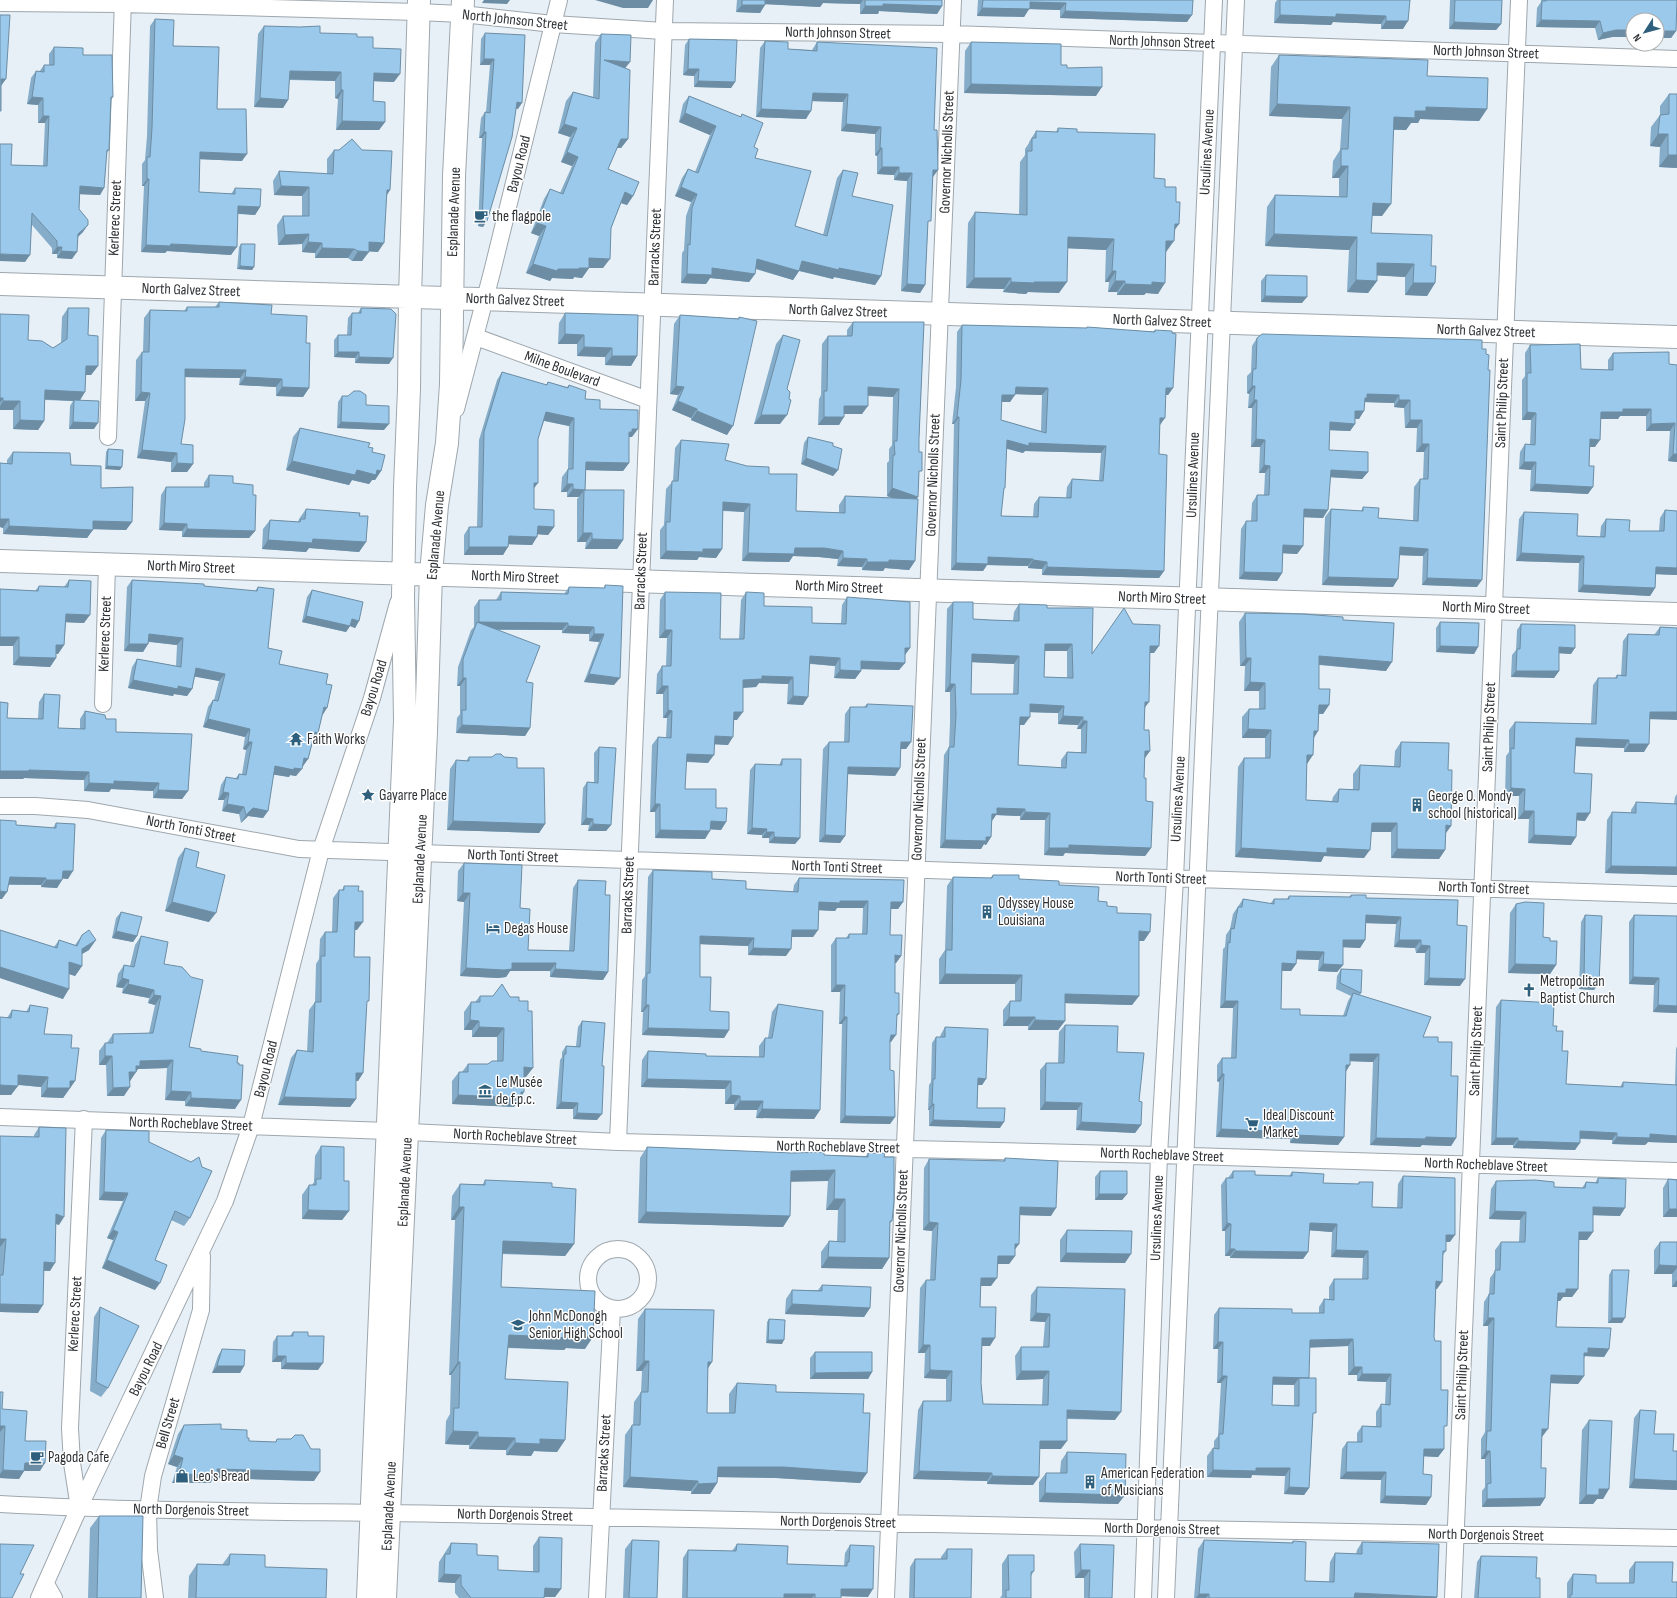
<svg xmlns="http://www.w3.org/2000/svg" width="1677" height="1598" viewBox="0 0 1677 1598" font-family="'Sofia Sans Condensed',sans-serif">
  <rect width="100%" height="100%" fill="#e7f0f7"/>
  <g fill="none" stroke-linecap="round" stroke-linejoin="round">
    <!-- street casing -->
    <g stroke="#9ea7ad" stroke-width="18">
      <path id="street" d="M0,3L122,4L418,12L462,14L553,24L664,31L952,34L1677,59
        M476,337L648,400
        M456,409L492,272L559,0
        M108,437L123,0
        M103,704L107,564
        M0,806H35L88,810L299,849L1677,895
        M0,1117L388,1131L618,1142L1159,1155L1677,1171
        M618,1142L665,0
        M588 1279a30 30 0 1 1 60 0a30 30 0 1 1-60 0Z
        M0,1504C166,1513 331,1511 497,1515C890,1524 1284,1531 1677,1538
        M79,1508L72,1463L70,1428L84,1119
        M46,1584L54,1598
        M39,1598L79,1508L225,1201L251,1126L321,850L372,698L398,603
        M155,1598L149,1550L148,1510L153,1476L201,1310L202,1256
        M597,1598L612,1309
        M886,1598L953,0
        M1143,1598L1159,1155L1175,878L1214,0
        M1166,1598L1236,0
        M1453,1598L1519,0"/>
    </g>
    <!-- secondary casing -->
    <g stroke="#9ea7ad" stroke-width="24">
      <path id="secondary" d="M0,284L1677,337
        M0,561L1677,614
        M368,1598L405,720L403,597L405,487L409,389L410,297L419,0
        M385,1598L426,732L431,574L437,505L447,443L451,384L454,176L463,0"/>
    </g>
    <!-- street -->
    <use href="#street" stroke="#fff" stroke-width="16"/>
    <!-- secondary -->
    <use href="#secondary" stroke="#fff" stroke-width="22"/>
  </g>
  <!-- wall -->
  <path fill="#85adca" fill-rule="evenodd" d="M737,0H942V6L937,14L879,11L878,14H860V4L823,3L820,7L765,4L760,13L736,12Z
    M978,0H1193L1187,22L1060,18V10L1029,9L1024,17L977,16Z
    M1277,0H1410L1403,29H1381V24L1333,22L1331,25L1274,23L1275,3Z
    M1450,0H1502L1501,24L1496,30L1449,29Z
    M1541,0H1677L1676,31L1671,38L1633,20V37H1612L1598,40L1595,28L1536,27L1537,8L1541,2Z
    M155,19L217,109L242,161L200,159L199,192L231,194L235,188L260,207L255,215L238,214L231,255L167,251L165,253L141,252L144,186H142V164L145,160L147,136L150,26Z
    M264,26L320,33L357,37L373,48L394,82L374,81L373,101L385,122L379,130H336L338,99L335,98V81L289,80L288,100L283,108L254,107L258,34Z
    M485,33L518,109L516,108L483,227L478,226L482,138H479L481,118L485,112H486L490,65H480L481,39Z
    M601,34L625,69L628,139L621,148H617L608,169L633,196L627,205L621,203L611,228L603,268H589L582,278L574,277L573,279L552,278L550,281L526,273L539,236L531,233L544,199L550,189L560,193L572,166L561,162L570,137L558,133L566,101L573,92L593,97L595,43Z
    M689,39L735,82L731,88L694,87V76L683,75L685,45Z
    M765,41L788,49L812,50L817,42L934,130L933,177L928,224L925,285L920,293L901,291L907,181L894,180V175L877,174V156L875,155V134L841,131L843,102L812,101L806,119L756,117L760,48Z
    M971,42L1061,65L1067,68L1096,96L964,93L965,51Z
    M54,47L83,55L113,97L111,100L109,150L106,154L104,188L100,195L80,194L79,209L83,232L78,237L72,259L57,258V254H52V248L32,225L25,262L11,165L43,166L45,123H38V105L27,104L31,78L36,71L39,72L44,65H49V54Z
    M1279,55L1427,76L1487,109L1479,121L1420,119L1418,123H1411L1406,130H1394L1382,216H1372L1371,233L1431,266L1435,283L1427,296L1405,295V277L1377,275V281L1368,293L1347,292L1349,250L1265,246L1267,207L1275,195L1339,197V178H1332L1333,161L1340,150L1342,119L1269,116L1271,67Z
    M1669,94H1677V168L1659,167L1660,147L1650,146L1651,127L1660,115V106Z
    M689,96L740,117L742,114L754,147L755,158L795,226L823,235L837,178L843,170L881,276L875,285L834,277L833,279L799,271L793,280L755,269V274L749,282L710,278L706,284L681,283L682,253L684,250L686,216L691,202L675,196L682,178L688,169L695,172L710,135L679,122L683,104Z
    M1058,128L1077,132L1154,178L1165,187L1176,202L1179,224L1174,230L1166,252L1158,294L1146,293L1144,295H1117V292H1108L1109,282H1105L1106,250L1067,248L1059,293L1028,292L1026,294L1003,292L1004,289L966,288L968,223L975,212L1019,215L1020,162L1025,155V149L1029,143V142L1036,131L1056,132Z
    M334,150L390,190L387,195L378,252L369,251L362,261H352L348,258H315V253L302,252V244L278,245L277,225L283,216H302V196L274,195L273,181L279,171L327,174V159Z
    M241,244L254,267L252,270L237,269L239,247Z
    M1266,275L1302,303L1261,302V281Z
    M219,302L271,314L306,343L309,388L303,397L276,396V387L239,385L240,378L185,377L181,444L193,464L187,472H171V462L137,458L145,401H135L136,360L142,352H143L144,318L150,310L184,311L187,307H215Z
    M68,308L88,335L98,366L91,375H86L80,400L94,429H69L70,406L73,401L45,400L44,421L38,430L13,429V410H0V314L28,340L53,348L61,343L62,317Z
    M361,308L389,364L355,363V358L334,357V340L338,335H347L348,318L352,313H358Z
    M565,313L637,356L631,366L605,365V357L577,356V344H558L559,323Z
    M680,315L738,319L739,317L727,435L691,420V418L672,410L678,395L670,394L674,324Z
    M853,322H924L919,438V475L916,499L915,561L909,570L885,568L883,571L862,570V567L837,566L838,559L819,557L793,556L789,562L742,561L744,512L723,511L722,549L716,558L699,557L697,560L660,559V530L664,525L666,489L673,481L675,448L681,440L725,460L769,474L796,511L839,513V505L845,496L894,498L887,496V463L889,461V449L892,445L893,397L868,396L862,414H844L839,425H818L819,399L821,395L822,344L828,336H847V330Z
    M962,325L1086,328L1087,327L1153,332L1155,330L1173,388L1168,395H1166L1160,425L1159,454L1164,571L1159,578L1042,575V569L1028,568V566L987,565L983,571L951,570L954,424H952L956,387L957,332ZM1015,394L1042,395L1041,431L1001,420V402H1010ZM1007,449L1023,453L1025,451L1101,453L1099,481L1072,479L1067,487L1066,498L1039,497L1034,504L1033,517L1001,516L1003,491Z
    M783,335L787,389L780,424H754L776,344Z
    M1257,338L1482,340L1477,587L1422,585L1423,556L1399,555L1393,587L1322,585L1325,517L1331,509L1361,511L1363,507L1378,518L1413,521L1414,487L1420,479H1423L1424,452H1416L1417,428H1405L1404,408L1394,407V403L1365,402L1359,419H1355V424L1350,431L1330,430L1329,450L1368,472L1362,479L1331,477L1323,518L1304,517L1303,546L1297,554L1283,553L1282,573L1277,581L1239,579L1241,529L1246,521H1251L1252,503L1257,495H1264L1265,473H1259L1260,447H1251L1252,408H1248L1249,394L1247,393V376L1251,372L1252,346Z
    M1530,345L1581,369L1608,370V360L1613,353L1669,364L1677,365V462L1668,461L1670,431H1646V416H1620L1618,419H1601L1595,447H1590L1588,494L1530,491L1531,470L1519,469L1520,452L1525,444L1530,445L1531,420H1522V380L1525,376V353Z
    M502,372L546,385L548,382L567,387L569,385L585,399L600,409L632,437H629V463L623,471L586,470L585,490L623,540L617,549H585L586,542H577V499L579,497H567V492H561L562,477L568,469L569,426L544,421L538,439L534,488V509L554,527L548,535L538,534L532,545L509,544L503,555H464V535L469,527H477L479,440L497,380Z
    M342,396L366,405L384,430L337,428L338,402Z
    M300,428L368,447L372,452L381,471L375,480H372L369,484L352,480L349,485L286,470L293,437Z
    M808,437L833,446L838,470L833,476L801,464L804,443Z
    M108,449L120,470L105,469L106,452Z
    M13,452L71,465L101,488L132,522L126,530L93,529L87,538L3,534V528L0,527V463L7,464V460Z
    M209,475L233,483L253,495L255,531L249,538L182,537V531L159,530L161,495L166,487H204V483Z
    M306,509L359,516L366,542L359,552L309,548L306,552L262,549L263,529L270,520L298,522L299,519Z
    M1665,510L1677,511V575L1656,574L1655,588L1650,596L1578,592L1579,563L1516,561L1519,519L1524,512L1577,536L1600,537L1601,526L1606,519L1629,531H1659L1660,518Z
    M69,580L84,623L66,622L64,645L58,654L56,653V658L50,667L13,665V646H0V589L35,591L39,586L64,587Z
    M132,580L255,591L258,587L268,648L279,664L326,684L322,716L318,733L313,740L308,759L303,766H302L296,776L290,775L289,777L273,774L268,811L263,818L248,816L241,823L239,814L222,811L224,800H218L221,785L226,777L235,779L239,774H242L246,750L243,749L245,737L203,727L208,707L213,700H214L219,681L195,676L192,689L187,696L174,694L173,696L128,688L132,667L137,659L176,666L177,645L149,642L148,644L143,652L124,651L127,587Z
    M605,585L614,685L584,682L599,642L589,641V634L562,633V630H497L526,682L530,728L525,736L456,733L457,718L460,714V686H457L458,667L471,630L474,627V607L479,600H496L501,592L564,594L569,587L604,588Z
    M312,590L359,621L355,628L350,626L346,632L302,622L307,597Z
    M665,592L720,639H739L741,600L746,592L764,606L812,623H841L842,605L847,597L910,648L905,655V663L899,670L861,669V671L855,679L834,678L835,666L810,664L803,705L787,704L788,684L759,683L756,687L743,688L737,720H734L728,745L714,744L708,763L686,762L685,789L716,808L726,822L721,830L710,829L705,839L655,838V812H650L652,745L658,737L666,738L667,718H663V694H656L657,674L662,666H666L667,638H659L660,600Z
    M953,602L973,619L1013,621L1014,612L1019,604L1047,608L1092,654L1133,624L1154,653H1150L1145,708L1144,730L1145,758L1144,778L1151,848L1145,856L1065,853L1063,856L1044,855L1045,820H1020V816L996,815L992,821L991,837L986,845L984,844L981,849L940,848L944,755L949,747L950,723V692H945L947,609ZM1045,651H1067V678L1044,677ZM972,662L1014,664L1013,694H971ZM1030,712L1058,713V724L1078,725L1077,729H1081V752H1067L1061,760V768L1018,765L1020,725H1024Z
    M1245,613L1343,620L1386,671L1319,665V689L1329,705L1323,714H1319L1318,731L1314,738L1307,764L1306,800L1332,801L1333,797L1339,789H1353V774L1360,765L1394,766L1395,751L1401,742L1448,770L1451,826L1446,833L1445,850L1439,859L1391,858V832H1371L1364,858L1324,856L1321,862L1235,857L1238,767L1244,758H1265V738H1242V717L1249,709H1259V691H1244L1245,666H1240L1239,622Z
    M1440,622L1478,647L1474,654L1436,652V628Z
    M1521,624L1571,654L1559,653V671L1554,678L1511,677L1512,655L1516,650L1517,630Z
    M1660,627L1677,628L1650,719L1644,752H1624V748L1576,746L1574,773L1585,821L1577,820L1571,845L1528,843L1529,819H1518L1519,796H1505L1506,756L1509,752V730L1515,722L1591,724L1593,685L1598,678H1615L1617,675L1621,676L1623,641L1628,634L1654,635Z
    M44,694L58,728L80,729V719L85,711L106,719L116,732L188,791L182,799L153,798V791L111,789L109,792L84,791V780L24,778L23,779H0V702L7,718L38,719L39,702Z
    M867,704L911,742L906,749H901L900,768L895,776L848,774L845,836L840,843L819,842L823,749L829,742H844L845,714L850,707H864Z
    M599,747L611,825L606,831H588L589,825H581L583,788L587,782H594V753Z
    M469,757H504L545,824L539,833L447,830L450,769L456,760L466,761Z
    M782,759L800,838L795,844L769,843V838H762V835L747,834L750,770L755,764L779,765Z
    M1677,794V875L1605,873L1607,820L1612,812L1631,813V810L1636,802L1674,804L1675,797Z
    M56,823L68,879L62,878V880L57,888L41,887V885H8L2,899L16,825L53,828Z
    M185,848L196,867L209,922L165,911L178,858Z
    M464,863L520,908L528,950L569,951L573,888L578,880L605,895L608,972L603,980L550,977V971H510L506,977L498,978L460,976L464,902L457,901L458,871Z
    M653,870L712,879L746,889L793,892L794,885L799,878L903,902L898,909H890V935L901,956L896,963H895V993L899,1014L896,1017L891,1042H890V1070L895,1117L890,1124L840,1123L842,1024H839L840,992H831V945L836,938H846L849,934H862L863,908H837L835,911L819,910L818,930L813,937H791L786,956L748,955V946L700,944V977L710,1011L729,1030L724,1038L642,1035L643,1012H641L642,980L645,976L648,877Z
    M993,875L1059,885L1098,901L1117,913L1144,941H1139V996L1132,1005L1065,1003V1021L1058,1030H1028V1026H1003V1010L1010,1001H1015V984H939V959L945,950L947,886L953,877L990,878Z
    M344,886L357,930H355L354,957L366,1005L363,1073L358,1081H356V1099L350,1107L278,1105L291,1058L297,1050L307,1052L309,1010L315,1002L316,964L319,959L320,939L325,932H332L333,898L339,890H342Z
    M1351,895L1366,898L1457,925L1460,986L1424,985L1425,953H1416L1415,948L1394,947L1396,924L1366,923L1365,940L1360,948L1343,947V965L1337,972L1318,971L1319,960L1296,959V964L1291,971H1282L1281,1009L1300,1015L1343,1016L1348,1001L1351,996L1336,989L1337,976L1341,969L1361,993L1360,995L1423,1037L1438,1042L1451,1076L1456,1138L1451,1146L1422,1145L1420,1147L1370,1145L1373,1062L1350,1061L1346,1071L1344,1137L1338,1145L1290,1143V1139L1216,1137L1219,1082L1217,1081V1065L1222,1058H1231L1233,1008H1220L1223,949L1225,947L1226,935L1230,929L1233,914L1243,899L1270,904L1274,899H1287L1289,896L1349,897Z
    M1516,904L1543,937L1550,941L1556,965L1550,974L1508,973L1510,913Z
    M121,912L137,936L133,942L112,938L116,918Z
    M1585,915L1599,983L1594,990L1579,989L1581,922Z
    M1634,915L1677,1013L1653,1012L1654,985L1629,984V922Z
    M0,930L54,947L59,940L75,945L82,935L89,950L82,954V966L75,976L69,974L63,999L0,978Z
    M141,936L164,964L189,1047L201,1051L235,1109L185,1106V1101L165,1100L167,1068L138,1069L130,1081H129L124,1096H107L106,1065H99V1051L105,1043H107L113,1034L149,1033L155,1005L148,1003L149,998L122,993L123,988L116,987L118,974L124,965L130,966L135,945Z
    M480,996L510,997L519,1001L526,1077H524V1092L514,1107L452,1104V1081L459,1072H462L468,1064H488L497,1061V1037H472V1030H464V1012L471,1002H475Z
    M1501,1000L1553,1026L1556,1031L1562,1051L1566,1084L1620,1087L1623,1082L1675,1085L1676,1049L1677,1046V1143L1648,1142L1645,1145L1612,1144V1140L1580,1139L1575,1150L1513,1148V1145H1491L1496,1007Z
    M778,1004L820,1110L814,1119L756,1118L757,1110H734V1104H725V1089L641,1087L642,1060L648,1051L706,1056L759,1057V1046L765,1038H768L772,1012Z
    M30,1005L44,1034L71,1048L75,1081L63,1098L41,1097V1087L18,1085L11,1095L7,1018L12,1010L26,1012Z
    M582,1021L597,1120L573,1119V1109H556L560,1060L562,1057V1052L566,1046H576L578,1027Z
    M1065,1025L1117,1052L1139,1101L1141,1125L1135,1133L1076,1130L1077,1110H1040V1070L1046,1063H1058L1059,1032Z
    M945,1027L986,1079L982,1085H978L977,1108L1000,1128L929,1126V1110H928L929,1085L931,1082L932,1043L936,1037H940L941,1034Z
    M39,1127L59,1225L56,1224L50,1271H44L38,1313L0,1312V1136L34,1137V1135Z
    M106,1130L149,1142L190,1218L184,1226L171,1220L155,1260V1290L102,1268L113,1240L107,1238L123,1201L99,1200L101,1138Z
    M321,1146L344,1181L349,1211L342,1220L302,1219V1195L309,1185H312L314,1182L315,1156Z
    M647,1147L865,1157L868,1153L884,1157L892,1221L890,1223L889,1258L882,1269L821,1268V1252L829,1241L837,1242L838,1210H826L828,1181H791L790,1216L783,1227L638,1223L640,1158Z
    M1005,1158L1051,1216L1020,1215L1019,1244L1015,1249V1256L1009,1264H997L991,1286H981L980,1307L990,1346H982L981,1383L983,1404L1042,1405L1043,1379L1016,1380L1015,1356L1021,1347H1043L1045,1322L1030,1321L1031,1295L1037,1287L1115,1420L1067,1419L1061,1449H1039L1033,1485L987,1484V1481L913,1479L918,1410L923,1401H946V1379L924,1378L925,1353H918L920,1288L926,1280H930L932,1231L923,1230L924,1168L929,1159L1003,1161Z
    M1100,1171L1127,1194L1122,1200H1095V1177Z
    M1233,1171L1255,1175L1289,1176L1292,1172L1323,1183L1358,1184L1359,1182L1372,1207L1397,1208L1398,1184L1403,1176L1450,1242H1446V1251L1443,1255L1437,1289H1436L1434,1337L1441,1390L1444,1430V1449L1438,1457L1423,1456V1474L1426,1505L1380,1503L1381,1480L1340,1479L1342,1449L1347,1442H1357V1433L1362,1426H1376V1412L1381,1404L1385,1405L1386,1382L1357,1381V1375H1348V1346L1309,1347V1378L1313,1417L1309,1488L1304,1495L1284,1494L1285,1476L1252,1475L1251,1478L1207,1477V1456L1213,1448H1214V1441L1218,1436L1221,1383H1217L1218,1349H1213L1214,1315L1219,1308L1292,1313H1319V1307L1324,1299H1329V1287L1334,1279H1362L1363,1258L1331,1257L1332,1232L1309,1230L1308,1252L1303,1259L1230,1258V1256H1225V1231H1222L1221,1185L1226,1178H1228ZM1273,1385H1294V1406L1272,1405Z
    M1598,1178L1620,1216L1593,1215V1232L1587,1240H1579L1578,1289L1572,1297H1563L1560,1301H1557L1556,1327L1609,1349L1604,1357L1585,1356L1584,1358V1376L1578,1384L1550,1383L1542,1437L1541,1468L1545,1498L1540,1506L1482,1507V1491L1485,1487V1459H1481V1439L1485,1432L1488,1326H1483L1484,1302L1489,1294L1490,1278L1495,1271V1250L1501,1242H1519L1520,1220L1489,1219L1491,1189L1496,1181L1554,1187L1582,1188L1586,1182L1595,1183Z
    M1668,1179L1677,1180V1217H1663V1188Z
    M485,1180L552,1187L574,1244L565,1256L502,1254L501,1287L585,1349L566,1348L564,1350L508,1348L505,1379L565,1440L557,1452L534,1451L531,1456L506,1455V1450L469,1449V1445L445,1444L446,1421L450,1414L451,1375H449L455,1220H451L452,1196L460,1184H483Z
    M1067,1230L1125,1263L1060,1262V1240Z
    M1660,1242H1677V1287H1672V1274H1654V1250Z
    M1612,1270L1622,1323H1608L1609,1275Z
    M822,1285L870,1308L864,1317L785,1314L786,1299L792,1290H818Z
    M100,1307L108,1388L101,1397L90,1391L94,1317Z
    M645,1309L708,1368L707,1413H729V1394L737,1383L863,1413L867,1473L860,1483L776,1478L717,1477V1483L710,1494H691V1491L623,1487L625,1435L632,1425H633L634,1402L641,1392L642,1371H636L638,1319Z
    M769,1319L782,1344L766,1343L767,1322Z
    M293,1332L318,1370L281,1369V1362H272L273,1342L277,1336H290Z
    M222,1349L244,1366L240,1373H212L218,1356Z
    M815,1352L872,1372L868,1379H810V1358Z
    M0,1392L2,1409L25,1441L40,1471H24L19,1479L0,1478Z
    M1640,1410L1654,1434L1673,1451H1677V1490L1629,1488L1634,1418Z
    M1589,1420L1609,1489L1603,1499H1597L1593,1504H1579L1582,1430Z
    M184,1425L221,1429L247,1438L249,1441L275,1442L277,1439L314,1481L214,1478L210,1483H172L177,1467L168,1464L178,1434Z
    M1067,1452L1125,1495L1118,1504L1039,1502V1482L1046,1473H1060L1061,1461Z
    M99,1516L141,1598H88L90,1528Z
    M539,1537L561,1589L555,1597H544V1598H459L455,1593V1583L438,1582L439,1562L451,1543L477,1555L498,1570L533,1572V1546Z
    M632,1540L657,1598H623L625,1549Z
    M1204,1540L1291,1543L1293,1541L1305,1581L1329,1582L1330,1562L1335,1553L1356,1554L1357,1550L1362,1542L1437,1597V1598H1194L1198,1549Z
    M737,1544L787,1564L844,1566L845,1553L850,1545L868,1597L841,1596V1598H682L683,1558L688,1550L732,1551Z
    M1080,1544L1112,1598H1084V1578H1075L1074,1552Z
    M947,1549L971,1598H909L910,1567L915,1559H941V1557Z
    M230,1554L265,1567L326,1598H188L189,1576L197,1564L222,1565Z
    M1008,1555L1034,1571L1031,1576V1598H1000L1002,1595V1564Z
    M1481,1556L1536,1578L1540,1598H1474L1477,1562Z
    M1635,1562L1672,1582L1677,1598H1567V1583L1573,1574L1596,1583H1629V1570Z"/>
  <!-- shaded-wall -->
  <path fill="#6c8da4" d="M484,0H510L507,4L482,3Z
    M595,0H653L648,8H623Z
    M763,0H863L860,4L823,3L820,7L760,4Z
    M1030,2L1066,3L1060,10L1029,9L1024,17L977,16L982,8Z
    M883,4L942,6L937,14L879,11L878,14H860L865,6Z
    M742,5H765L760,13L736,12Z
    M1065,11L1192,15L1187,22L1060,18Z
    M1336,14L1386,16L1381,24L1333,22L1331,25L1274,23L1280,15Z
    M1541,20L1600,21L1595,28L1536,27Z
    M1386,21H1408L1403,29H1381Z
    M1454,22L1501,24L1496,30L1449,29Z
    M1616,30H1633V37H1612L1598,40L1603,33Z
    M1657,31H1676L1671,38H1657Z
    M484,59H494L490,65H480Z
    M604,60L630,62L623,71Z
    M688,69H699L694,76L683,75Z
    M290,71L341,72L335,81L284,79Z
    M374,73L400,74L394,82L368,81Z
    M1,79H6L1,86Z
    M698,81L735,82L731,88L694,87Z
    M971,84L1102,87L1096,96L964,93Z
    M341,90H343L338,99L335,98Z
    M813,93L848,94L843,102L808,101Z
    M32,97L43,98L38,105L27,104Z
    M260,98L288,100L283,108L254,107Z
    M517,102L522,103L518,109L513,108Z
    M1277,104L1350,107L1342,119L1269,116Z
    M1426,107L1487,109L1479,121L1420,119L1418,123H1411L1406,130L1386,129L1394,117Z
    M761,109L811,111L806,119L756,117Z
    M685,113L716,126L710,135L679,122Z
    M43,116H49L45,123H38Z
    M342,121L385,122L379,130H336Z
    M564,124L577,128L570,137L558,133Z
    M846,124L881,127L875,134L841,131Z
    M484,132H486L482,138H479Z
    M1658,134H1668L1660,147L1650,146Z
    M621,139H628L621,148H614Z
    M880,148H882L877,156L875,155Z
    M200,152L247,154L242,161L195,159Z
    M567,152L578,157L572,166L561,162Z
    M1668,155H1677V168L1659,167Z
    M1341,166H1348L1339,178H1332Z
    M882,167H899L894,175L877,174Z
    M933,170H938L933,177Z
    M899,173H912L907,181L894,180Z
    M147,179H149L144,186H142Z
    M80,186L104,188L100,195L75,194Z
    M281,186L309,187L302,196L274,195Z
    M681,187L697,194L691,202L675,196Z
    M387,190H390L384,199Z
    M625,192L633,196L627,205L618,202Z
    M1373,203L1391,204L1382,216L1364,215Z
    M238,206L260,207L255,215L233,213Z
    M482,220L487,221L483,227L478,226Z
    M537,223L546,226L539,236L531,233Z
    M1175,224H1179L1171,235Z
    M88,225L83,232L73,241L78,234Z
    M309,234L302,244L278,245L285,235Z
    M1274,234L1357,237L1349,250L1265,246Z
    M1068,237L1114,239L1106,250L1060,248Z
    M1166,241H1174L1166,252Z
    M308,242L322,243L315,253L302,252Z
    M369,242L384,243L378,252L363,251Z
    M171,244L237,247L231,255L167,251L165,253L141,252L146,245Z
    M57,247H62L57,254H52Z
    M322,248L354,249L348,258H315Z
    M61,251L77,252L72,259L57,258Z
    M358,251L369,252L362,261H352Z
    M0,254L30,255L25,262L0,261Z
    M589,258L610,259L603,268H582Z
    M757,259L799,271L793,280L751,267Z
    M802,261L839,268L881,276L875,285L834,277L833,279L796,270Z
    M1377,263L1414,264L1405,277L1369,275Z
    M533,264L558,269L589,268L582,278L574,277L573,279L552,278L550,281L526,273Z
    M240,266L254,267L252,270L237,269Z
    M712,268L755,274L749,282L710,278L706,284L681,283L687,274Z
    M1112,271H1116L1109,282H1105Z
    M974,278H1011L1004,289L966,288Z
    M1356,280L1377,281L1368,293L1347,292Z
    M1115,281H1125L1117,292H1108Z
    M1011,282H1067L1059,293L1028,292L1026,294L1003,292Z
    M1152,282L1165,283L1158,294L1146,293L1144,295H1117L1125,284Z
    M1413,283H1435L1427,296L1405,295Z
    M907,284L925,285L920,293L901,291Z
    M1265,296L1307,297L1302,303L1261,302Z
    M565,334L584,335L577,344H558Z
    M584,347L612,348L605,357L577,356Z
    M338,352H359L355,358L334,357Z
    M612,356H637L631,366L605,365Z
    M359,357L393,358L389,364L355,363Z
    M86,366H98L91,375H79Z
    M185,369L246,370L240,378L179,377Z
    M245,377L282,379L276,387L239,385Z
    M676,386L684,387L678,395L670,394Z
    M1252,386H1255L1249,394L1247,393Z
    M282,387L309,388L303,397L276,396Z
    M868,387L899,389L893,397L863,395Z
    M1016,387L1048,388L1042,395L1011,394Z
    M1166,388H1173L1168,395H1161Z
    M45,390L85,392L79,402L74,400L73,401L39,399Z
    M141,392L150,393L145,401H135Z
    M1367,394L1399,395L1394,403L1362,402Z
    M1002,395H1015L1010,402H997Z
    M0,398H3L0,403Z
    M1254,400H1257L1252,408H1248Z
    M1399,400H1410L1404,408L1394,407Z
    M3,401H20L13,410H0V406Z
    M678,401L697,409L691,418L672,410Z
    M844,406H868L862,414H839Z
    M1623,409H1651L1646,416H1620L1618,419H1596L1601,412Z
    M697,411L733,426L727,435L691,420Z
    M1355,411H1364L1359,419L1350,418Z
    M546,412L574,418L569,426L541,420Z
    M1527,412L1536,413L1531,420H1522Z
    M761,415H787L780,424H754Z
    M824,417H844L839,425H818Z
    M957,417H959L954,424H952Z
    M1160,418H1165L1160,425Z
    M20,420L44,421L38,430L13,429Z
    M1410,420H1422L1417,428H1405Z
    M73,422L98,423L94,429H69Z
    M341,422L389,424L384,430L337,428Z
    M1330,422L1355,424L1350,431L1325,430Z
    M1675,423L1670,431H1646L1651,424Z
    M632,429H638L632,437H628L624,440Z
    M1256,439L1265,440L1260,447H1251Z
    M1590,439L1600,440L1595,447H1585Z
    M1007,440L1029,443L1106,446L1101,453L1025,451L1023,453L1002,447Z
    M1422,444H1429L1424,452H1416Z
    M142,450L177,453L171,462L137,458Z
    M1673,454H1677V462L1668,461Z
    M806,458L838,470L833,476L801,464Z
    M292,461L357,470H377L381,471L375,480H372L369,484L352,480L349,485L286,470Z
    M586,462L629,463L623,471L581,470Z
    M1524,462H1536L1531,470L1519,469Z
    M177,463L193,464L187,472H171Z
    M1264,465L1270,466L1265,473H1259Z
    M107,466L122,467L120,470L105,469Z
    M1331,470L1368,472L1362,479L1326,477Z
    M534,483H538L532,491Z
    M567,484H573L567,492H561Z
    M1535,484L1593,487L1588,494L1530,491Z
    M892,488L918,497L912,505L887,496Z
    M573,489L584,490L579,497H567Z
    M723,502L750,504L744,512L717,510Z
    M1304,509L1328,510L1323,518L1299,517Z
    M0,519H9L3,528L0,527Z
    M93,521L132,522L126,530L87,529Z
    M164,523L187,524L182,531L159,530Z
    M9,526L93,530L87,538L3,534Z
    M538,526L554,527L548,535L533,534Z
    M187,529L255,531L249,538L182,537Z
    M583,533H592L586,542H577Z
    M509,536L537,537L532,545L503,544Z
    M313,539L366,542L359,552L309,548L306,552L262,549L268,540Z
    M592,539L623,540L617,549H585Z
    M1283,545L1303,546L1297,554L1278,553Z
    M469,547H508L503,555H464Z
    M1400,547L1428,549L1423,556L1394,555Z
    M795,548H824L843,551L838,559L819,557L793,556L789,562L742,561L748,553Z
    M703,549H722L716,558L699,557L697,560L660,559L666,551Z
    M1521,553L1584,556L1579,563L1516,561Z
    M988,557L1033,559L1028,566L987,565L983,571L951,570L956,563Z
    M843,558L867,559L862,567L837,566Z
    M889,560L915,561L909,570L885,568L883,571L862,570L867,562Z
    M1033,560L1047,562L1042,569L1028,568Z
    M1047,567L1164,571L1159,578L1042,575Z
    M1656,567L1677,568V575L1651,574Z
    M1244,572L1282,573L1277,581L1239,579Z
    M1328,577L1398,579L1393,587L1322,585Z
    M1427,578L1482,580L1477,587L1422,585Z
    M1583,585L1655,588L1650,596L1578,592Z
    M66,614L90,615L84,623L60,622Z
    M306,616L352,619L359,621L355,628L350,626L346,632L302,622Z
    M479,622L568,623L562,630L474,629Z
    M568,626L594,627L589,634L562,633Z
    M665,630H672L667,638H659Z
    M149,634L183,638L177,645L144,641Z
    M594,634H604L599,642L589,641Z
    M0,637H19L13,646H0Z
    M129,644H148L143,652L124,651Z
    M1045,644H1072L1067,651H1040Z
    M56,645H64L58,654L50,653Z
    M1150,646H1159L1154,653H1145Z
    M1440,646L1478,647L1474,654L1436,652Z
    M1559,647L1575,648L1571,654L1555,653Z
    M905,648H910L904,656Z
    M972,654L1019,656L1014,664L967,662Z
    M810,656L840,658L835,666L805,663Z
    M1319,656L1392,662L1386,671L1313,664Z
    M19,657L56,658L50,667L13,665Z
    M1246,658H1251L1245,666H1240Z
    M861,661L905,663L899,670L856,669Z
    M196,668L225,674L219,681L191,676Z
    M840,670L861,671L855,679L834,678Z
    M1516,671H1559L1554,678L1511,677Z
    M589,674L620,678L614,685L584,682Z
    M762,676L793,677L788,684L759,683L756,687L738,688L743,680Z
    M463,678H466L460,686H457Z
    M133,680L178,686L192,689L187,696L174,694L173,696L128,688Z
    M1250,682L1265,683L1259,691H1244Z
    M950,684H955L950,692H945Z
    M662,686H668L663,694H656Z
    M793,696L808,697L803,705L787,704Z
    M1145,702H1149L1143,710Z
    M1030,704L1064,706L1058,713L1025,712Z
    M1319,705H1329L1323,714L1313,713Z
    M324,707L327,708L322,716Z
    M668,710L672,711L667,718H663Z
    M734,712H743L737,720H729Z
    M1650,712H1677V720L1645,719Z
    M1063,716L1083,717L1078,725L1058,724Z
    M1020,717H1030L1024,725H1014Z
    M208,719L250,729L245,737L203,727Z
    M1083,721H1087L1081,729H1077Z
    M462,725L530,728L525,736L456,733Z
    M1248,729L1271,730L1265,738H1242Z
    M1314,731H1318L1312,740Z
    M315,732L318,733L313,740H309Z
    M715,736L733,737L728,745L709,744Z
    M1576,738L1629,740L1624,748L1571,746Z
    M248,742H252L246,750L243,749Z
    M901,742H911L906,749H896Z
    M1629,744H1649L1644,752H1624Z
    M1145,751H1150L1145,758H1139Z
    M687,754L714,755L708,763L681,761Z
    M1307,755H1313L1307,764Z
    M304,758L308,759L303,766L299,765Z
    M275,766L294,768L302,769L296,776L290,775L289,777L269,774Z
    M848,767L900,768L895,776L843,774Z
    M29,770L89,772L84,780L24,778L23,779H0V771Z
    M114,781L159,783L153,791L111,789L109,792L84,791L89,783Z
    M1511,788L1525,789L1519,796H1505Z
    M158,790L188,791L182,799L153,798Z
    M223,792L229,793L224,800H218Z
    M227,804L244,807L239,814L222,811Z
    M655,804H660L655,812H650Z
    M253,808L268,811L263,818L248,816L241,823L246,815Z
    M997,808L1025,809L1020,816L996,815L991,822H987Z
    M1524,811H1534L1529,819H1518Z
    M1025,812L1050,813L1045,820H1020Z
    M1577,813H1590L1585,821L1572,820Z
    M586,818L593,819L589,825H581Z
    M453,821L545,824L539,833L447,830Z
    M711,821L726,822L721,830L705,829Z
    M1372,823H1397L1391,832H1366Z
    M593,824L611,825L606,831H588Z
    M1446,825L1451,826L1445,834Z
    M752,828L767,829L762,835L747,834Z
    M660,830L710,831L705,839L655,838Z
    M766,832H774L769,838H762Z
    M825,835L845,836L840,843L819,842Z
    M1534,835L1576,837L1571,845L1528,843Z
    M774,837L800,838L795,844L769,843Z
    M986,837H991L986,845L984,844L981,849L940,848L945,840Z
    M1069,845L1151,848L1145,856L1065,853L1063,856L1044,855L1049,848Z
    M1241,848H1327L1370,850L1364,858L1324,856L1321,862L1235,857Z
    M1397,849L1445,850L1439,859L1391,858Z
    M1611,866L1677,867V875L1605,873Z
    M63,871H73L68,879L57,878Z
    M10,877L46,878L41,885L4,884Z
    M46,880H62L57,888L41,887Z
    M0,891L7,892L2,899H0Z
    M463,893H470L464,902L457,901Z
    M840,901H868L863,908H837L835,911L814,910L819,902Z
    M172,902L216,913L209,922L165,911Z
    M891,902H903L898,909H886Z
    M1366,915L1401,917L1396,924L1361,923Z
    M355,922H363L357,930H349Z
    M792,930H818L813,937H787Z
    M116,931L137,936L133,942L112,938Z
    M1139,931L1150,932L1144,941H1133Z
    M700,936L754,938L748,946L695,944Z
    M96,940L89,950L75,958L82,949Z
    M1343,940H1365L1360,948L1338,947Z
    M1399,940H1421L1415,948L1394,947Z
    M1421,945L1430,946L1425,953H1416Z
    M753,948L791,949L786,956L748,955Z
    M1297,951L1324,952L1319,960L1291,959Z
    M895,955L901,956L896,963H890Z
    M69,962L82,966L75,976L63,972Z
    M512,963H556L550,971H510L506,977L498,978L460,976L466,968Z
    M1282,963L1296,964L1291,971H1277Z
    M1323,964L1343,965L1337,972L1318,971Z
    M1515,964L1556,965L1550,974L1508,973Z
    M0,967L69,989L63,999L0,978Z
    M555,969L608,972L603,980L550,977Z
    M945,974L1022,975L1015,984H939Z
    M1633,977L1659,978L1654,985L1629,984Z
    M122,978L129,980L123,988L116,987Z
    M1429,978L1465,979L1460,986L1424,985Z
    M1584,983H1599L1594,990L1579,989Z
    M128,984L154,990L149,998L122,993Z
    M836,985H845L840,992H831Z
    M1065,994L1139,996L1132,1005L1059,1003Z
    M154,995L161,996L155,1005L148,1003Z
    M1225,1001H1238L1233,1008H1220Z
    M646,1005H649L643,1012H641Z
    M1658,1005L1677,1006V1013L1653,1012Z
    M844,1017H847L842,1024H839Z
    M1009,1017H1035L1028,1026H1003Z
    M470,1020L479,1021L472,1030H464Z
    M1035,1020L1065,1021L1058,1030H1028Z
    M479,1027L504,1028L497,1037H472Z
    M648,1028L729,1030L724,1038L642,1035Z
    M891,1035H896L891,1042H886Z
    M1350,1054H1379L1373,1062L1345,1061Z
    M105,1056H112L106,1065H99Z
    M173,1060L167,1068L138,1069L130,1081H123L129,1072L140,1061Z
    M1346,1065H1350L1345,1073Z
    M524,1067L533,1068L526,1077L518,1076Z
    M356,1073H363L358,1081H351Z
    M1222,1074H1224L1219,1082L1217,1081Z
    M18,1075L48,1077L41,1087L11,1084Z
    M978,1078L986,1079L982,1085H974Z
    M647,1079L731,1081L725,1089L641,1087Z
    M70,1081H75L63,1098L41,1097L47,1088Z
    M0,1085L18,1086L11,1095H0Z
    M130,1087L124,1096H107L113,1088Z
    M171,1091L191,1092L185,1101L165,1100Z
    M524,1092L520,1098H521L514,1107L452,1104L458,1095Z
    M731,1095L740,1096L734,1104H725Z
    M284,1097L356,1099L350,1107L278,1105Z
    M191,1098L241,1100L235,1109L185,1106Z
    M740,1101H763L757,1110H734Z
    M561,1102L578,1103L573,1109H556Z
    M1045,1102L1082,1103L1077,1110H1040Z
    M932,1104H934L929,1110H928Z
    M762,1109L820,1110L814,1119L756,1118Z
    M577,1113L602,1114L597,1120L573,1119Z
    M845,1116L895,1117L890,1124L840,1123Z
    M933,1120L1004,1122L1000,1128L929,1126Z
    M1081,1122L1141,1125L1135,1133L1076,1130Z
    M1221,1129L1296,1132L1290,1139L1216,1137Z
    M1580,1131L1617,1133L1612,1140L1576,1138Z
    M1650,1134L1677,1136V1143L1648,1142L1645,1145L1612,1144L1617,1137Z
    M1295,1135L1344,1137L1338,1145L1290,1143Z
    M1426,1137L1456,1138L1451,1146L1422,1145L1420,1147L1370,1145L1376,1138Z
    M1496,1138H1518L1513,1145H1491Z
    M1518,1141L1580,1143L1575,1150L1513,1148Z
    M835,1170L828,1181L784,1182L791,1171Z
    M104,1192L128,1193L123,1201L99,1200Z
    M1099,1194H1127L1122,1200H1095Z
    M834,1199H845L838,1210H826Z
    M459,1207H464L455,1220H451Z
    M1020,1207L1056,1208L1051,1216L1014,1215Z
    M1593,1207L1625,1208L1620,1216L1588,1215Z
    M1669,1209H1677V1217H1663Z
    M308,1210L349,1211L342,1220L302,1219Z
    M1495,1211L1526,1212L1520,1220L1489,1219Z
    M646,1212L790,1216L783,1227L638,1223Z
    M56,1214L64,1217L59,1225L51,1222Z
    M929,1222L938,1223L932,1231L923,1230Z
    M1227,1223L1231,1224L1225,1231H1222Z
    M1310,1223L1337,1224L1332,1232L1304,1230Z
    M113,1230L118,1232L113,1240L107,1238Z
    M1579,1232H1593L1587,1240H1573Z
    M1446,1235H1455L1450,1242H1441Z
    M0,1239H6L0,1247Z
    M503,1241L574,1244L565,1256L494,1253Z
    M1015,1244H1019L1013,1252Z
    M1230,1249H1235L1230,1256H1225Z
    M1336,1250L1368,1251L1363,1258L1331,1257Z
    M1235,1251L1308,1252L1303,1259L1230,1258Z
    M1066,1253L1131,1254L1125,1263L1060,1262Z
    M998,1256H1015L1009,1264H992Z
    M828,1257L889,1258L882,1269L821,1268Z
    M107,1260L160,1283L155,1290L102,1268Z
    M44,1262L55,1263L50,1271L39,1270Z
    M1659,1265L1677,1266V1268L1672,1274H1654Z
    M981,1278H997L991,1286H976Z
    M1677,1280V1287H1672Z
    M1436,1281L1442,1282L1437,1289H1431Z
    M1566,1289H1578L1572,1297H1563L1560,1301H1552L1558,1293Z
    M0,1304L43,1305L38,1313L0,1312Z
    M792,1304L870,1308L864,1317L785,1314Z
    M1036,1313L1050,1314L1045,1322L1030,1321Z
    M1488,1318H1494L1488,1326H1483Z
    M1612,1318H1625L1622,1323H1608Z
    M509,1335L573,1336L593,1337L585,1349L566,1348L564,1350L500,1347Z
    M982,1338H995L990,1346H977Z
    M1353,1339L1348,1346L1304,1348L1310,1340Z
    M768,1340H784L782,1344L766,1343Z
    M1218,1342H1223L1218,1349H1213Z
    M923,1345H930L925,1353H918Z
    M1588,1348L1609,1349L1604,1357L1585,1356L1582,1361H1578Z
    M277,1356H286L281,1362H272Z
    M644,1361H649L642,1371H636Z
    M458,1362H460L451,1375H449Z
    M708,1362H712L705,1373Z
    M286,1363H323L318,1370L281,1369Z
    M217,1366H244L240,1373H212Z
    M1354,1367H1362L1357,1375H1348Z
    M930,1370L952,1371L946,1379L924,1378Z
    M1021,1371H1049L1043,1379L1016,1380Z
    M872,1372L868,1379H810L815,1373Z
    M1362,1374H1391L1386,1382L1357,1381Z
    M1551,1375L1584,1376L1578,1384L1545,1383Z
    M1222,1376H1227L1221,1383H1217Z
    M1273,1377L1309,1378H1299L1294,1385L1268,1384Z
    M1067,1410L1121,1412L1115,1420L1061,1418Z
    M0,1426H5L0,1432Z
    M1542,1429H1548L1542,1437H1536Z
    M453,1431L478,1432L469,1445L445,1444Z
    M478,1437L515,1438L506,1450L469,1449Z
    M540,1439L565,1440L557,1452L534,1451L531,1456L506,1455L515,1443Z
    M1040,1441H1067L1061,1449H1034Z
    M1424,1449H1444L1438,1457L1418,1456Z
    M1486,1451H1490L1485,1459H1481Z
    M174,1455L183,1458L177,1467L168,1464Z
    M25,1463H45L40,1471H19Z
    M718,1467H783L867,1473L860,1483L776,1478L711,1477Z
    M1256,1468H1290L1285,1476L1252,1475L1251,1478L1207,1477L1213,1470Z
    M217,1469L320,1472L314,1481L214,1478L210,1483H172L179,1474Z
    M3,1470L24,1471L19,1479L0,1478V1474Z
    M919,1471L992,1473L987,1481L913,1479Z
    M1346,1472H1386L1381,1480L1340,1479Z
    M992,1476L1039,1477L1033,1485L987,1484Z
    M630,1477L698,1481L691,1491L623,1487Z
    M1634,1479L1677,1481V1490L1629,1488Z
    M717,1483L710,1494H691L698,1484Z
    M1289,1487L1309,1488L1304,1495L1284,1494Z
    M1599,1489H1609L1603,1499H1597L1593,1504H1579L1586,1495Z
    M1045,1493L1125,1495L1118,1504L1039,1502Z
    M1385,1496L1431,1497L1426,1505L1380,1503Z
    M1545,1498L1540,1506L1482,1507L1487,1499Z
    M1081,1570H1090L1084,1578H1075Z
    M444,1574L461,1575L455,1583L438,1582Z
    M545,1588L561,1589L555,1597H539Z
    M841,1589H873L868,1597L835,1596Z
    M1355,1593L1437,1597V1598H1352Z
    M784,1594H815L812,1598H781Z
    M1199,1594H1209L1206,1598H1196Z"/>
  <!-- building -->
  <path fill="#9bc9eb" stroke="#6c8da4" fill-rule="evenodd" d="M742,0H765V5H742Z
    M865,0H942V6L883,4V6H865Z
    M983,0H1193L1192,15L1065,11L1066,3L1030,2V9L982,8Z
    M1280,0H1410L1408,21H1386V16L1336,14V17L1280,15Z
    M1455,0H1502L1501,24L1454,22Z
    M1546,0H1677L1676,31H1657V20H1633V30H1616L1603,33L1600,21L1541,20L1542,1H1546Z
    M0,15H10L6,79H1V111H0Z
    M155,19L174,20L173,46L219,47L217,109H246L247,154L200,152L199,192L235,194V188L261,189L260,207L238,206L237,247L171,244L170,246L146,245L149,179H147V157H150L152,128Z
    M264,26L300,27L320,26V33L357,34V37H373V48L401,49L400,74L374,73L373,101L385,102V122L342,121L343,90H341V72L290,71L288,100L260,98Z
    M485,33L525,35L522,103L517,102L512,137L487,221L482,220L486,132H484L485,112L490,113L494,59H484Z
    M601,34L631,35L630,62L604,60L630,70L628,139H621L608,169L639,182L633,196L625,192L611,228L610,259L589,258V268H579V269H558L557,271L533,264L546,226L537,223L550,189L563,194L578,157L567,152L577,128L564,124L573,92L599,99Z
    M689,39L737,40L735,82L698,81L699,69H688Z
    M765,41L788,42V49L817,51V42L937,48L934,130H937L938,170H933L931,221H928L925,285L907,284L912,173H899V167H882V148H880L881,127L846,124L848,94L813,93L811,111L761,109Z
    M971,42L1061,44V65H1067V68L1102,67V87L971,84Z
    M54,47L83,48V55H112L113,97H111L109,150H107L104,188L80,186L79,209L88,220V225L78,234L77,252L61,251L62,247H57V241L32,213L30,255L0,254V144H12L11,165L47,166L49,116H43V98L32,97L36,71L44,72V65H54Z
    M1279,55L1428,60L1427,76L1488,78L1487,109L1426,107V111H1415V118L1394,117L1391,204L1373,203L1371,233L1432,235L1431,266H1436L1435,283H1413L1414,264L1377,263V281L1356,280L1357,237L1274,234L1275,195L1347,197L1348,166H1341V149H1348L1350,107L1277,104Z
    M1669,94H1677V155H1668V134H1658L1660,115L1669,114Z
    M689,96L741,117L742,114L763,123L754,147L758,149L755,158L811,171L795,226L827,236L843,170L858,173L852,196L893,205L881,276L839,268V270L802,261L799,271L757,259L755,274L712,268V275L687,274L688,244L690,245L692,208L697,194L681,187L688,169L698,173L716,126L685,113Z
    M1058,128L1077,129V132L1155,134L1154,178L1165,179V187H1176V202H1180L1179,224H1175L1174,241H1166L1165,283L1152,282V285L1125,284V281H1115L1116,271H1112L1114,239L1068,237L1067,282H1034V283L1011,282V278H974L975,212L1027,215V151H1032V138H1036V131L1058,132Z
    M352,139L362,150L392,151L390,190H387L384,243L369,242V252L358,251L354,249L322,248V243L308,242L309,234L285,235L283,216H309V187L281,186L279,171L333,174L334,150H339Z
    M241,244H255L254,267L240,266Z
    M1266,275L1307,276V297L1265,296Z
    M219,302L272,305L271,314L307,316L306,343H310L309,388L282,387V379L245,377L246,370L185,369V419L181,444L193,445V464L177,463V453L142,450L150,393L141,392L142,352H149L150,310L187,311V307H219Z
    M68,308H89L88,335L98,336V366H86L85,392L45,390L44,421L20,420V401H3V398H0V314L29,315L28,340L42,341L53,348L67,339Z
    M361,308L391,309L396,314L393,358L359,357V352H338V335H351L352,313H361Z
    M565,313L638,315L637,356H612V348L584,347V335L565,334Z
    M680,315L739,319V317L757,321L733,426L697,411V409L678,401L684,387L676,386Z
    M853,322H924L919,438V452H922V471H919L918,497L892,488L893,455H895L894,441H897L899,389L868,387V406H844V417H824V391H827L828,336H852Z
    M962,325L1087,328V327L1155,332V330L1172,331V333L1176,334L1173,388H1166L1165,418H1160L1159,454L1167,455L1164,571L1047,567V562L1033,560V559L988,557V564L956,563L959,417H957L961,380ZM1016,387L1048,388L1046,433L1001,420L1002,395H1015ZM1007,440L1029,446V443L1106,446L1103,481L1072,479L1071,498L1039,497L1038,517L1001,516L1004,488H1005Z
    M1262,334L1482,340V349H1486V354L1489,355L1488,370H1490L1482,580L1427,578L1428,549L1400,547L1398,579L1328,577L1331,509L1363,511V507L1379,508L1378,518L1418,521L1420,479H1428L1429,444H1422V420H1410V400H1399V395L1367,394V398H1365L1364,411H1355V424L1330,422L1329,450L1368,452V472L1331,470L1328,510L1304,509L1303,546L1283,545L1282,573L1244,572L1246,521H1257V495H1269L1270,466L1264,465L1265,440L1256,439L1257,400H1254L1255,386H1252L1253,369H1256L1257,338Z
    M783,335L800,340L787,389L790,392L789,399L791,400L787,415H761Z
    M1580,344L1581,369L1613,370V353L1669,352V364L1677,365V454H1673L1675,423L1651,424V409H1623V412H1601L1600,440L1590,439L1589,466H1594L1593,487L1535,484L1536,462H1524L1525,444L1535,445L1536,413L1527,412V373H1531L1530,345Z
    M502,372L547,385L548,382L568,388L569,385L586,391L585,399L600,400V409L638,410V429H632V432H629V463L586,462L585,490L573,489V484H567L568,469H573L574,418L546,412L538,439V483H534V509L554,510V527L538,526L537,537L509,536L508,547H469V527H482L484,432Z
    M354,391H360L366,395V405L389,406V424L341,422L342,396H348Z
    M74,400L99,401L98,423L73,422Z
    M300,428L370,443L368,447L373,448L372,452L385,455L381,471L377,470L376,475L357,470L355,475L292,461Z
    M808,437L833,443V446L842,449L838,470L806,458Z
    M681,440L729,444L725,460L747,466L769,467V474H797L796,511L845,513V496L918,499L915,561L889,560V562H867V559L843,558V551L824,548H795L794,554L748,553L750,504L723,502L722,549H703V552L666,551V522H670L672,481H678Z
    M108,449L123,450L122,467L107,466Z
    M13,452L70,453L71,465L101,466V488L133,487L132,522L93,521V530L9,526V519H0V463L12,464Z
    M209,475L233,476V483L253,485V495H256L255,531L187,529V524L164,523L166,487H209Z
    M584,490H624L623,540L592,539V533H583Z
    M306,509L360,513L359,516H368L366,542L313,539L312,543L268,540L270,520L300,522L301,519H305Z
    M1665,510L1677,511V568L1656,567L1655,588L1583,585L1584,556L1521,553L1524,512L1578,514L1577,536L1605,537L1606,519L1630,520L1629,531H1664Z
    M69,580L91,581L90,615L66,614L64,645H56V658L19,657V637H0V589L38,591L39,586L68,587Z
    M132,580L204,584V586L257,591L258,587L274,589L268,648L282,651L279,664L328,674L326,684L332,685L327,708L324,707L318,733L315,732L308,759L304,758L302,769L294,768V770L275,766L268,811L253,808L246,815L244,807L227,804L229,793L223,792L226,777L238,779L239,774L246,775L252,742H248L250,729L208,719L213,700L218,701L225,674L196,668L192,689L178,686V689L133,680L137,659L181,667L183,638L149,634L148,644H129Z
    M605,585L623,586L620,678L589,674L604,634H594V627L568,626V623L479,622V600H501V592L568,594L569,587L605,588Z
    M312,590L363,602L359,621L352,619L350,626L306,616Z
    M665,592L721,593L720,639H744L746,592L764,593V606L812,607V623L846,624L847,597L910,602V648H905V663L861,661V671L840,670V658L810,656L808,697L793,696V677L762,676V679L743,680V712H734L733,737L715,736L714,755L687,754L685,789H716V808H727L726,822L711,821L710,831L660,830V804H655L658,737L671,738L672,711L668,710V686H662V666H671L672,630H665Z
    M953,602H973V619L990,620L1019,621V604L1047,605V608H1093L1092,654L1124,608L1133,624L1160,625L1159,646H1150L1149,702H1145L1144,730H1149L1150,751H1145L1144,778H1146V801L1153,802L1151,848L1069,845V848H1049L1050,813L1025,812V809L997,808V814H992L991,837H986V841L945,840L949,747H954L956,715L955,684H950ZM1045,644H1072L1073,678L1044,677ZM972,654L1019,656L1018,694H971ZM1030,704L1064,706L1063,716L1083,717V721H1087L1086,753L1067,752L1066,768L1018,765L1020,717H1030Z
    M1245,613L1302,614L1343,617V620L1394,623L1392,662L1319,656V689H1330L1329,705H1319L1318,731H1314L1313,755H1307L1306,800L1338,802L1339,789L1359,790L1360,765L1400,767L1401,742L1449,743L1448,770H1452L1451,826L1446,825L1445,850L1397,849V823H1372L1370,850L1327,848V853L1241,848L1244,758H1270L1271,730L1248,729L1249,709H1265V683L1250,682L1251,658H1246Z
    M477,622L540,646L526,682L533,683L530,728L462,725V710H466V678H463V659Z
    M1440,622L1479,623L1478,647L1440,646Z
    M1521,624L1575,625V648L1559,647V671H1516L1517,649H1520Z
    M1660,627L1677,628V712H1650L1649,744H1629V740L1576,738L1574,773L1592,774L1590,813H1577L1576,837L1534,835V811H1524L1525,789L1511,788V748L1514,749L1515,722L1596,724L1598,678H1617V675L1626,676L1628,634L1659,635Z
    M44,694L60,695L58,728L85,729V711L105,715L106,719H116V732L192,734L188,791L158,790L159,783L114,781V784L89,783V772L29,770V771H0V702L8,703L7,718L43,719Z
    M867,704L913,706L911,742H901L900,768L848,767L845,836L825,835L829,742H849L850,707H867Z
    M599,747L616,748L611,825L593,824V819L586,818L587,782L598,783Z
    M496,754H501L504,757L517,758V768H544L545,824L453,821L456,760L469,761V757H492Z
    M782,759H801L800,838L774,837V832H766L767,829L752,828L755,764L782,765Z
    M1636,802L1677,804V867L1611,866L1612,812L1636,813Z
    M0,820L16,821V825L56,828V823L75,824L73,871H63L62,880H46V878L10,877L7,892L0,891Z
    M185,848L199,852L196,867L225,875L216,913L172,902Z
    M464,863L522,865L520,908L530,909L528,950L574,951L578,880L606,881L605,895H610L608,972L555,969L556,963H512V969L504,970L466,968L470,893H463Z
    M653,870L712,872V879L746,881V889L798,892L799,878L904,880L903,902H891L890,935H902L901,956L895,955V993H899V1014H897L896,1035H891L890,1040V1070L894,1071L895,1117L845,1116L847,1017H844L845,985H836V938H849V934H867L868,901H840V903L819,902L818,930H792L791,949L753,948L754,938L700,936V977H711L710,1011L729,1012V1030L648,1028L649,1005H646L647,973H650Z
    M993,875H1019V879L1059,881V885L1099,887L1098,901L1107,902V906L1117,907V913L1151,914L1150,932L1139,931V996L1065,994V1021L1035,1020V1017H1009L1010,1001H1021L1022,975L945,974L946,950H952L953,877L992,878Z
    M344,886H359L358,891H363V922H355L354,957H370L369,1001H367L363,1073H356V1099L284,1097L297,1050L313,1052L315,1002H321V956H325V932H337L339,890H344Z
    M1351,895H1366V898L1458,900L1457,925L1467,926L1465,979L1429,978L1430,946L1421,945V940H1399L1401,917L1366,915L1365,940H1343V965L1323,964L1324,952L1297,951L1296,964L1282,963L1281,1009H1300V1015L1346,1016L1353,993L1431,1017L1423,1037H1438V1042H1452L1451,1076H1458L1456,1138L1426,1137L1425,1139L1376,1138L1379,1054H1350V1065H1346L1344,1137L1295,1135L1296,1132L1221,1129L1224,1074H1222V1058H1236L1238,1001H1225L1228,942L1230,943L1231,928L1234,929L1238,907H1242L1243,899L1274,904V899H1289V896L1351,897Z
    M1525,902L1544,903L1543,937L1550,938V941H1557L1556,965L1515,964L1516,904Z
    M121,912L142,917L137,936L116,931Z
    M1585,915L1602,916L1599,983H1584Z
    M1634,915L1677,916V1006L1658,1005L1659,978L1633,977Z
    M0,930L57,948L59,940L77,946L82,935L89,930L96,940L82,949V966L69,962V989L0,967Z
    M141,936L168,942L164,964L182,967L191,977L203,980L189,1047L201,1049V1051L238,1056L237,1063H239V1065H243L241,1100L191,1098V1092L171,1091L173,1060L140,1061V1066H136V1072H129L130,1087L113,1088L112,1056H105V1043H113V1034L153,1033L161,996L154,995V990L128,984L129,980L122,978L124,965L134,967Z
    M1341,969L1362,970L1361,993L1340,983Z
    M502,984L510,997H519V1001H528V1011H532L533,1068L524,1067V1092H521V1098L458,1095L459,1072H468V1064H488L492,1061H503L504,1028L479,1027V1021L470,1020L471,1002H480V996H493Z
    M1501,1000L1554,1003L1553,1026H1557L1556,1031H1563L1562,1051H1568L1566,1084L1623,1087V1082L1677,1085V1136L1650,1134V1138L1617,1137V1133L1580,1131V1143L1518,1141V1138H1496Z
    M778,1004L823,1011L820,1110L762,1109L763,1101H740V1096L731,1095V1081L647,1079L648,1051L706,1054V1056L764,1057L765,1038H772Z
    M30,1005L48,1008L44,1034L72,1035L71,1048H79L75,1081H70V1088H47L48,1077L18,1075V1086L0,1085V1017L11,1018L12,1010L29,1012Z
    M582,1021L605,1023L602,1066H604L602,1114L577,1113L578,1103L561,1102L564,1054H566V1046L580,1047Z
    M1065,1025L1118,1026L1117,1052L1144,1053L1139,1101L1142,1102L1141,1125L1081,1122L1082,1103L1045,1102L1046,1063H1064Z
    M945,1027L988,1029L986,1079L978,1078L977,1108H1005L1004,1122L933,1120L934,1104H932L933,1079H935L936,1037H945Z
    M39,1127L66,1128L64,1217L56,1214L55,1263L44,1262L43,1305L0,1304V1275H3L6,1239H0V1136L39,1137Z
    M106,1130L149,1131V1142L191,1162L199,1157L202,1167L212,1171L190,1218L175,1211L155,1260L167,1265L160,1283L107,1260L118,1232L113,1230L128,1193L104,1192Z
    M321,1146L344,1147V1181H349V1211L308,1210L309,1185H316V1179H321Z
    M647,1147L792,1153L824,1152V1155L868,1157V1153H885L884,1157H894V1201L892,1221H890L889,1258L828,1257L829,1241L845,1242V1199H834L835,1170L791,1171L790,1216L646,1212Z
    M1005,1158L1058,1161L1056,1208L1020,1207L1019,1244H1015V1256H998L997,1278H981L980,1307H996L995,1338H982L981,1383L983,1404L1048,1405L1049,1371H1021V1347H1049L1050,1314L1036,1313L1037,1287L1125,1289L1121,1412L1067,1410V1441H1040L1039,1477L992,1476V1473L919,1471L923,1401H951L952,1371L930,1370V1345H923L926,1280H935L938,1223L929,1222V1159L1005,1161Z
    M1100,1171H1127V1194H1099Z
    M1233,1171H1255V1175L1292,1176V1172L1324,1174L1323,1183L1359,1184V1182H1373L1372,1207L1402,1208L1403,1176L1455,1178V1235H1446V1251H1443L1442,1282L1436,1281L1434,1337L1435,1341H1441V1390H1448L1447,1426H1444V1449H1424L1423,1474L1432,1475L1431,1497L1385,1496L1386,1472H1346L1347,1442H1362V1426L1381,1427V1404L1390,1405L1391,1374H1362V1367H1354L1353,1339L1310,1340L1309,1378L1273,1377L1272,1405L1299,1406V1378H1316V1413H1313L1309,1488L1289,1487L1290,1468H1256V1471L1213,1470V1448L1219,1449V1434H1223L1227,1376H1222L1223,1342H1218L1219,1308L1292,1309V1313H1324V1299L1334,1300V1279H1368V1251L1336,1250L1337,1224L1310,1223L1308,1252L1235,1251V1249H1230L1231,1224L1227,1223L1226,1178H1233Z
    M1598,1178L1626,1179L1625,1208L1593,1207V1232H1579L1578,1289H1566V1293H1558L1556,1327L1611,1328L1609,1349L1588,1348V1353H1584V1376L1551,1375L1548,1429H1542L1541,1468H1546L1545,1498L1487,1499V1484L1491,1483L1490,1451H1486L1487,1431H1491L1494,1318H1488L1489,1294H1494L1495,1270H1500L1501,1242H1525L1526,1212L1495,1211L1496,1181L1535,1180L1554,1182V1187L1585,1188L1586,1182L1598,1183Z
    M1668,1179L1677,1180V1209H1669Z
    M485,1180L552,1183V1187L576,1189L574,1244L503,1241L501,1287L595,1291L593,1337L573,1336V1338L509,1335L505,1379L568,1382L565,1440L540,1439V1444L515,1443V1438L478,1437V1432L453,1431L454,1408H459L460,1362H458L464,1207H459L460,1184L485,1185Z
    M1067,1230L1132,1231L1131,1254L1066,1253Z
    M1660,1242H1677V1266L1659,1265Z
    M1612,1270H1629L1625,1318H1612Z
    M822,1285L871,1287L870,1308L792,1304V1290L822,1291Z
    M100,1307L139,1326L108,1388L96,1382Z
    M645,1309L714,1310L712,1362H708L707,1413H735L737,1383L776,1385V1392L864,1394L863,1413H870L867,1473L783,1467H718L717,1483L698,1484V1481L630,1477L632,1425H640L641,1392H648L649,1361H644Z
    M769,1319L785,1320L784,1340H768Z
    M293,1332H308V1336H324L323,1363H286V1356H277V1336H293Z
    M222,1349L245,1350L244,1366H217Z
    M815,1352H872V1372L815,1373Z
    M0,1392H3L2,1409L27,1411L25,1441H46L45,1463H25L24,1471L3,1470L5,1426H0Z
    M1640,1410L1656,1411L1654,1434H1674L1673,1451H1677V1481L1634,1479Z
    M1589,1420L1612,1421L1609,1489H1599V1495H1586Z
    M221,1424V1429L247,1430V1438H249V1441L276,1442L277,1439H291L295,1435H303L311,1449H320V1472L217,1469V1475L179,1474L183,1458L174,1455L184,1425Z
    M1067,1452L1126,1454L1125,1495L1045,1493L1046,1473H1067Z
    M99,1516H143L141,1598H97Z
    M539,1537L562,1538L561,1589L545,1588L544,1598H471L461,1585V1575L444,1574L445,1554H450L451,1543L477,1544V1555L498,1556V1570L539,1572Z
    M632,1540L659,1541L657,1598H629Z
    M1204,1540L1293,1543V1541L1306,1542L1305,1581L1334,1582L1335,1553L1362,1554V1542L1439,1544L1437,1597L1355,1593L1354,1598H1209V1594H1199Z
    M0,1544L34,1545L20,1574H24L12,1598H0Z
    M737,1544L788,1546L787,1564L847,1566V1562H849L850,1545L874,1546L873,1589H841V1598H815V1594H784V1598H687L688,1550L736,1551Z
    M1080,1544L1114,1545L1112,1598H1089L1090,1570H1081Z
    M947,1549H972L971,1598H914L915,1559H947Z
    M230,1554L265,1555V1567L327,1569L326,1598H196L197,1564L229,1565Z
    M1008,1555H1034V1571L1031,1572V1598H1006V1590H1009Z
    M1481,1556L1537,1557L1536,1578H1540V1598H1478Z
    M1635,1562H1673L1672,1582H1677V1598H1570V1595H1572L1573,1574L1596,1575V1583H1634Z"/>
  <!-- icons -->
  <defs>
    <g id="cafe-bare" transform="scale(1.08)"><path d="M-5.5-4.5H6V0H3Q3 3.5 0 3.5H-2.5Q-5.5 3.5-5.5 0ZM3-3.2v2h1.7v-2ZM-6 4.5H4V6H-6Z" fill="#2e607d" stroke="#fff" stroke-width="2.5" paint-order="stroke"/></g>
    <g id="temple-bare" transform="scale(1.08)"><path d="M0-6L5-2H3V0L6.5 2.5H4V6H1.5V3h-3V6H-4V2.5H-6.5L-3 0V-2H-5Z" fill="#2e607d" stroke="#fff" stroke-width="2.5" paint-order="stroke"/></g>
    <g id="sight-bare" transform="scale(1.08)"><path d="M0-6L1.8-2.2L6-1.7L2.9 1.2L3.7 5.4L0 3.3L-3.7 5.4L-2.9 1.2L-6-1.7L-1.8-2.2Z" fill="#2e607d" stroke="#fff" stroke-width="2.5" paint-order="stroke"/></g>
    <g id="building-bare" transform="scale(1.08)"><path d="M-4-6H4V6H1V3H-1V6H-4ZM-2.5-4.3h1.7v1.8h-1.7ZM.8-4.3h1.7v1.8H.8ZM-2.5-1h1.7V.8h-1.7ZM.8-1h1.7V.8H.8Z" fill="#2e607d" stroke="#fff" stroke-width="2.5" paint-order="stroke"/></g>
    <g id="hotel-bare" transform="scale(1.08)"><path d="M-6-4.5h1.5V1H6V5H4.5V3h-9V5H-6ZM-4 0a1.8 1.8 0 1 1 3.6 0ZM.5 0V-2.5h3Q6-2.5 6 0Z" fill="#2e607d" stroke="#fff" stroke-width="2.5" paint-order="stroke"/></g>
    <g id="church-bare" transform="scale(1.08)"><path d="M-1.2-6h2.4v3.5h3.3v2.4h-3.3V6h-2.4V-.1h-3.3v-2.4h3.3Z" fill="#2e607d" stroke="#fff" stroke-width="2.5" paint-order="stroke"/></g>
    <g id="museum-bare" transform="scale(1.08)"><path d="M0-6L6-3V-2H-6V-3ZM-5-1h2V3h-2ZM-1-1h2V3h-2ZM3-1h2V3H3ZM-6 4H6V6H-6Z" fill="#2e607d" stroke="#fff" stroke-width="2.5" paint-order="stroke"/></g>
    <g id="supermarket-bare" transform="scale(1.08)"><path d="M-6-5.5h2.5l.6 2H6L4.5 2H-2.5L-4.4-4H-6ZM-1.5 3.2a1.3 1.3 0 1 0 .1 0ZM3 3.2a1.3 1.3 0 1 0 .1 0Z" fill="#2e607d" stroke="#fff" stroke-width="2.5" paint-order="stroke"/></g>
    <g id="school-bare" transform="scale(1.08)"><path d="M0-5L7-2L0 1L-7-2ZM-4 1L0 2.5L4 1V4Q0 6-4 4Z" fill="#2e607d" stroke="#fff" stroke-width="2.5" paint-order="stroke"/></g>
    <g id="shop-bare" transform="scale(1.08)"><path d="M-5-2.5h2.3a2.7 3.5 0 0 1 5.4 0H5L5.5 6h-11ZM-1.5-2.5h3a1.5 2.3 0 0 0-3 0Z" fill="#2e607d" stroke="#fff" stroke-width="2.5" paint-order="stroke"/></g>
  </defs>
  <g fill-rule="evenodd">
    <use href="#cafe-bare" x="481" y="216"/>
    <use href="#temple-bare" x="296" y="739"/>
    <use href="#sight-bare" x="368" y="795"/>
    <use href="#building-bare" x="1417" y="805"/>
    <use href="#building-bare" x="987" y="912"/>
    <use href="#hotel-bare" x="493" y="928"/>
    <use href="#church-bare" x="1529" y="990"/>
    <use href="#museum-bare" x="485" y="1091"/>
    <use href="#supermarket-bare" x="1252" y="1124"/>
    <use href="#school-bare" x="518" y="1325"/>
    <use href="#cafe-bare" x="37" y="1457"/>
    <use href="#shop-bare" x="182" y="1476"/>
    <use href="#building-bare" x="1090" y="1482"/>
  </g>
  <g text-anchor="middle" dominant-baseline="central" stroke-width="3" stroke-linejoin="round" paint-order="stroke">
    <!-- street labels -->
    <g font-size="15" fill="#2f3235" stroke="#fff">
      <text transform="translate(515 20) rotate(6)">North Johnson Street</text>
      <text transform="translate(838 33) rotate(1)">North Johnson Street</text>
      <text transform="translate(1162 42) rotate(2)">North Johnson Street</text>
      <text transform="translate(1486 52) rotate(2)">North Johnson Street</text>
      <text transform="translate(947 152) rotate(-88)">Governor Nicholls Street</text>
      <text transform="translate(1207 152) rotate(-87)">Ursulines Avenue</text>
      <text transform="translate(519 164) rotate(-76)">Bayou Road</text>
      <text transform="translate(454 212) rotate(-88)">Esplanade Avenue</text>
      <text transform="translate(115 218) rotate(-88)">Kerlerec Street</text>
      <text transform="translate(655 247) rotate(-88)">Barracks Street</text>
      <text transform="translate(191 290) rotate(2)">North Galvez Street</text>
      <text transform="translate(515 300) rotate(2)">North Galvez Street</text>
      <text transform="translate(838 311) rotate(2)">North Galvez Street</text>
      <text transform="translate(1162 321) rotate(2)">North Galvez Street</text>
      <text transform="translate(1486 331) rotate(2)">North Galvez Street</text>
      <text transform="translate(562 369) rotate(20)">Milne Boulevard</text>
      <text transform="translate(1502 403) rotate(-88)">Saint Philip Street</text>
      <text transform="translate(933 475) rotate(-88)">Governor Nicholls Street</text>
      <text transform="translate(1193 475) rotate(-88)">Ursulines Avenue</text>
      <text transform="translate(436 535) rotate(-85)">Esplanade Avenue</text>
      <text transform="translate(191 567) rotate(2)">North Miro Street</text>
      <text transform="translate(641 571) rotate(-88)">Barracks Street</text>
      <text transform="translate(515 577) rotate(2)">North Miro Street</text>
      <text transform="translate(839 587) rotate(2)">North Miro Street</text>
      <text transform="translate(1162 598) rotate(2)">North Miro Street</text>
      <text transform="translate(1486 608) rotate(2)">North Miro Street</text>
      <text transform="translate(105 634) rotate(-88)">Kerlerec Street</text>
      <text transform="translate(374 688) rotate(-73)">Bayou Road</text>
      <text transform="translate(1489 727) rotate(-88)">Saint Philip Street</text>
      <text transform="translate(919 799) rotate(-88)">Governor Nicholls Street</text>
      <text transform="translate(1178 799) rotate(-87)">Ursulines Avenue</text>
      <text transform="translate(191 829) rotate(11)">North Tonti Street</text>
      <text transform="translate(513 856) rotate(2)">North Tonti Street</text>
      <text transform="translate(420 859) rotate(-87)">Esplanade Avenue</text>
      <text transform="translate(837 867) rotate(2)">North Tonti Street</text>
      <text transform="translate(1161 878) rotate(2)">North Tonti Street</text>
      <text transform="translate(1484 888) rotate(2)">North Tonti Street</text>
      <text transform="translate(628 895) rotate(-88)">Barracks Street</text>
      <text transform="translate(1476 1051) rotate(-88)">Saint Philip Street</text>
      <text transform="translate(266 1069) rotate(-76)">Bayou Road</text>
      <text transform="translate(191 1124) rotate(2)">North Rocheblave Street</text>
      <text transform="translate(515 1137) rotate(3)">North Rocheblave Street</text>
      <text transform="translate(838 1147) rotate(1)">North Rocheblave Street</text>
      <text transform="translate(1162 1155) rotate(2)">North Rocheblave Street</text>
      <text transform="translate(1486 1165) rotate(2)">North Rocheblave Street</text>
      <text transform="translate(405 1182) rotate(-87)">Esplanade Avenue</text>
      <text transform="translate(1157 1218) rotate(-88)">Ursulines Avenue</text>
      <text transform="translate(901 1231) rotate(-88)">Governor Nicholls Street</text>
      <text transform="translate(75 1314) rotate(-87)">Kerlerec Street</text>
      <text transform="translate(146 1369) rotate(-64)">Bayou Road</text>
      <text transform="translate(1462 1375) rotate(-88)">Saint Philip Street</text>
      <text transform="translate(168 1423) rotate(-74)">Bell Street</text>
      <text transform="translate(604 1453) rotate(-87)">Barracks Street</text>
      <text transform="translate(389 1506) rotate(-87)">Esplanade Avenue</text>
      <text transform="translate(191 1510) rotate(1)">North Dorgenois Street</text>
      <text transform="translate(515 1515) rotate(1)">North Dorgenois Street</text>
      <text transform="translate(838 1522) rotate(1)">North Dorgenois Street</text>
      <text transform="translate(1162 1529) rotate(1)">North Dorgenois Street</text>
      <text transform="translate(1486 1535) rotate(1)">North Dorgenois Street</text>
    </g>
    <!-- poi labels -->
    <g font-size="15" fill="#2f3235" stroke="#fff" text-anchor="start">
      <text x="492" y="216">the flagpole</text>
      <text x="307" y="739">Faith Works</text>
      <text x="379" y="795">Gayarre Place</text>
      <text x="1428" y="796">George O. Mondy<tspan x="1428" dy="17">school (historical)</tspan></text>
      <text x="998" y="903">Odyssey House<tspan x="998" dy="17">Louisiana</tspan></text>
      <text x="504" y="928">Degas House</text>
      <text x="1540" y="981">Metropolitan<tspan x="1540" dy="17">Baptist Church</tspan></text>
      <text x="496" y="1082">Le Musée<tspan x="496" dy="17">de f.p.c.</tspan></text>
      <text x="1263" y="1115">Ideal Discount<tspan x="1263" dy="17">Market</tspan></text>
      <text x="529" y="1316">John McDonogh<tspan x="529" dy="17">Senior High School</tspan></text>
      <text x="48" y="1457">Pagoda Cafe</text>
      <text x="1101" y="1473">American Federation<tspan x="1101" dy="17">of Musicians</tspan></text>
      <text x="193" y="1476">Leo's Bread</text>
    </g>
  </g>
  <!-- north arrow -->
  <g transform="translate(1645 32) rotate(234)"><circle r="19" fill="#ffffff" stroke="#acadae"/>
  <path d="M0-3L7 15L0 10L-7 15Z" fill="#2e607d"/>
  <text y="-6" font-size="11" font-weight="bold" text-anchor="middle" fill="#2f3235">N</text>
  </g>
</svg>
